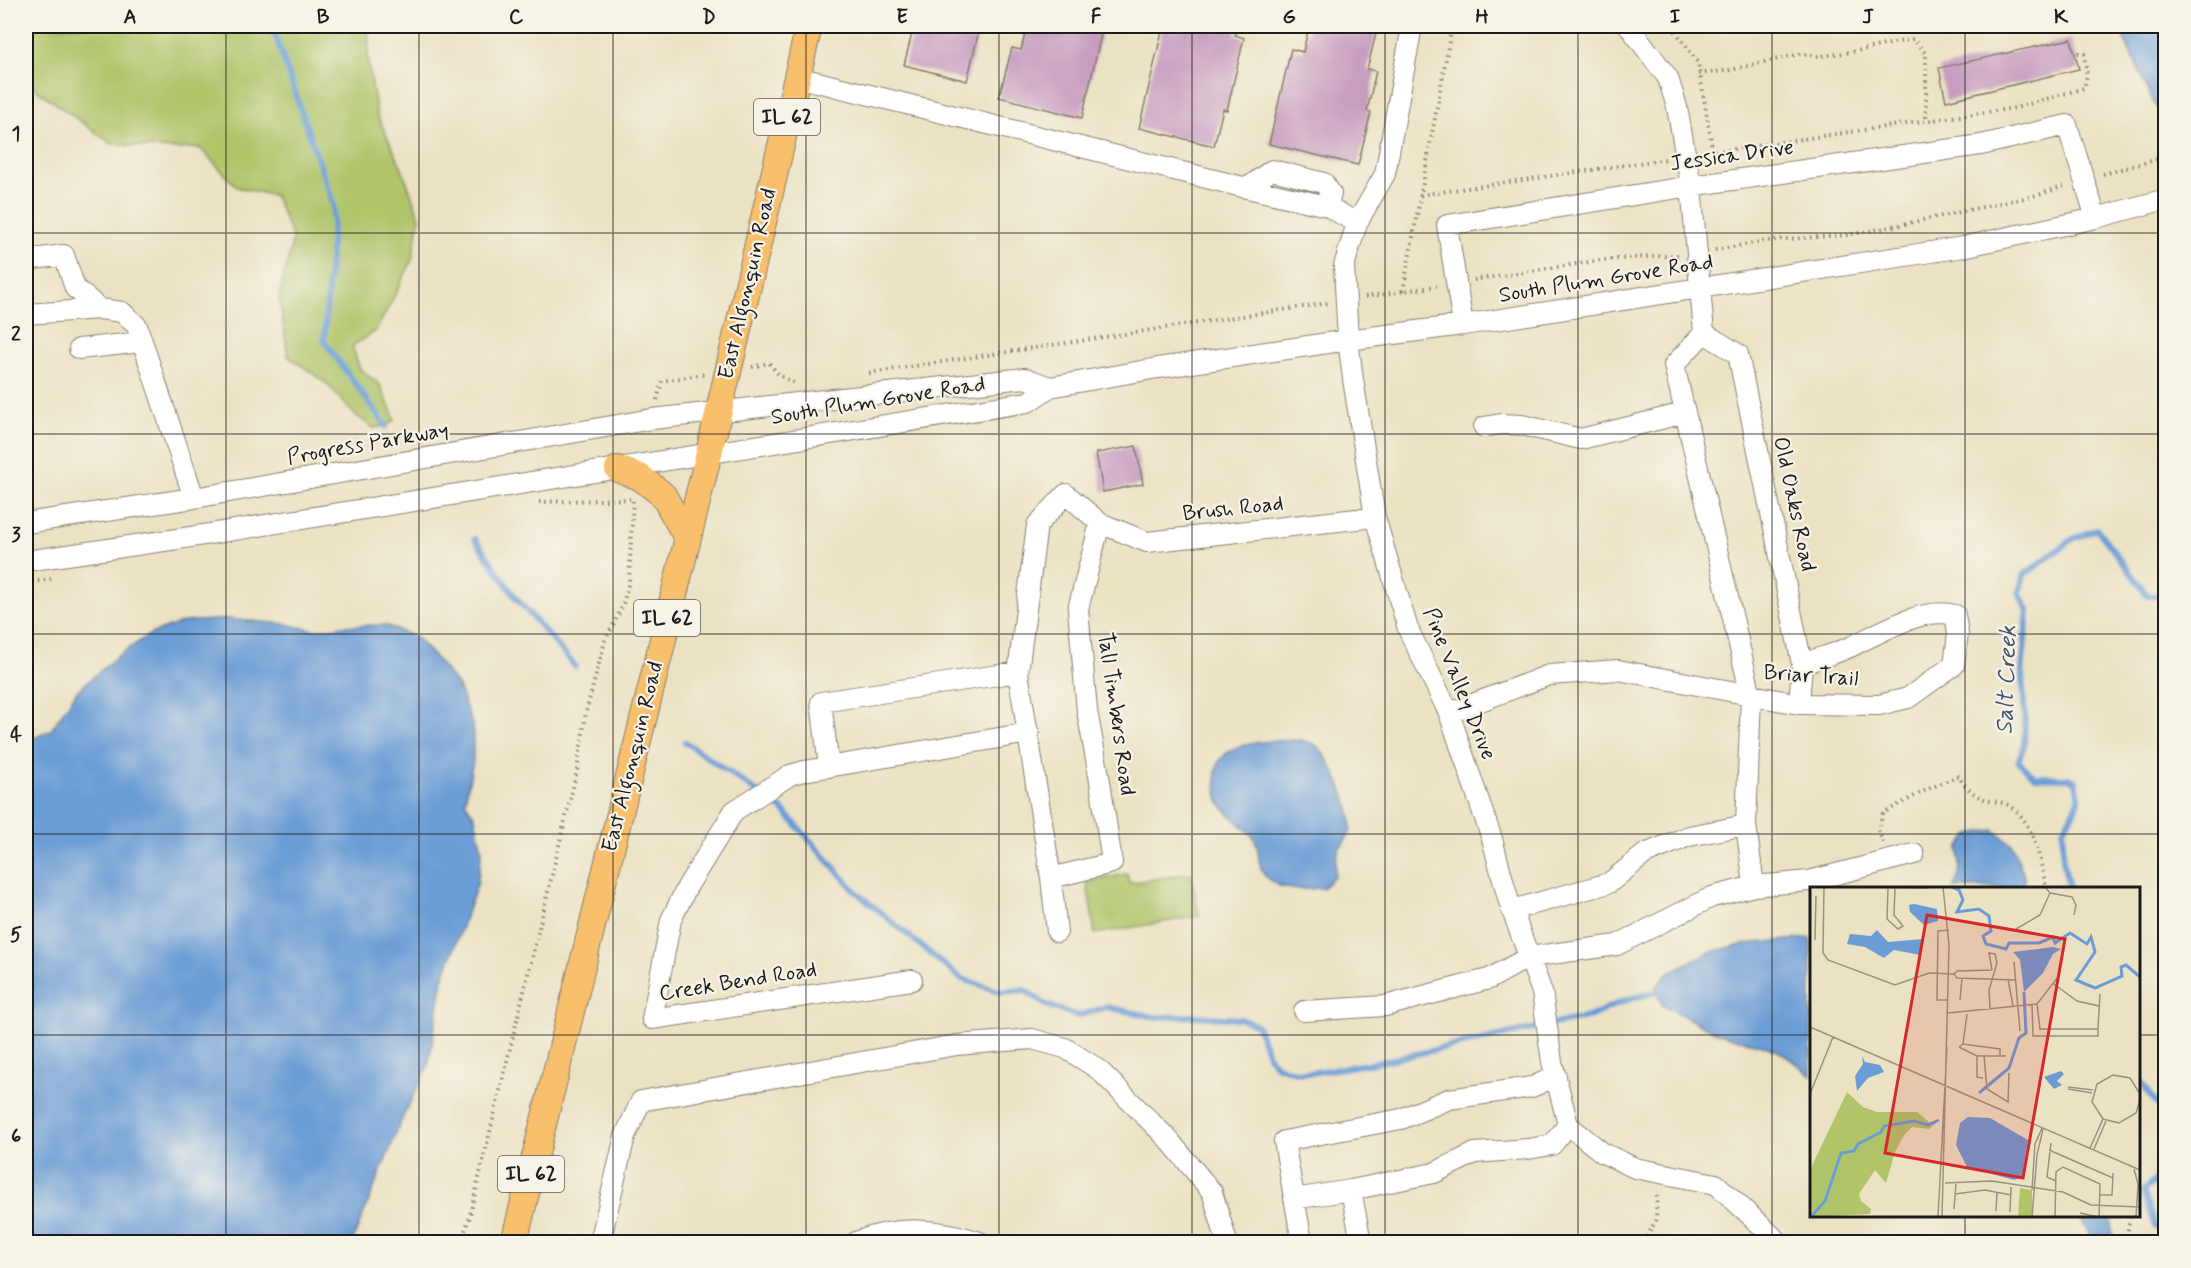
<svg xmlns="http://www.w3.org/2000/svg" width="2191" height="1268" viewBox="0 0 2191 1268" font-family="Mynerve,sans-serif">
  <rect width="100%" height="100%" fill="#f7f3e8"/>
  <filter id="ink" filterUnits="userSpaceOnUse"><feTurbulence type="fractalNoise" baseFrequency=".0167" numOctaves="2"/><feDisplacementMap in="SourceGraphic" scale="12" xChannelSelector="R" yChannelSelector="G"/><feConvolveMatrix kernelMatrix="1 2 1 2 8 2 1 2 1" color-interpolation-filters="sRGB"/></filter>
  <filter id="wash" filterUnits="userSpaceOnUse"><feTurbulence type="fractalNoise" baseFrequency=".008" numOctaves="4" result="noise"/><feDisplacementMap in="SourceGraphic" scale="24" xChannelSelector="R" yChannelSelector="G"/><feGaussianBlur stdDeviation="1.35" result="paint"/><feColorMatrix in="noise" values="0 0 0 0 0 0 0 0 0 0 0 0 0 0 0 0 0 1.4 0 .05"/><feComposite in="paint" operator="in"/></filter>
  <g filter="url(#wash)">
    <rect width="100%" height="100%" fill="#ebe2c3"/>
    <!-- green -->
    <path fill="#b0c56a" stroke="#667043" stroke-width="1.5" d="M26,26H369L368,61L377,115L401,166L420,218L412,260L395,295L376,331L352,346L360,369L380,385L395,420L386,426L373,428L353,413L326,383L288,356L279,296L293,239L275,196L237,187L200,148L171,149L112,144L31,86L26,85Z
      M1191,873L1199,916L1095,934L1087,882L1127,874L1129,883Z"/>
    <!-- water -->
    <path fill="#6b9cd5" stroke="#445c78" stroke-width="1.5" d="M2118,26H2165V108H2156Z
      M228,619L285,624L315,630L343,626L385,625L416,637L439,662L458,686L473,727V761L465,802L475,817L482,850L477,885L443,979L428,1067L405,1112L352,1242H26V742L51,730L77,691L115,658L150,634L184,622Z
      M1302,740C1307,742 1315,743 1318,747C1332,763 1357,812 1350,833C1348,838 1343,843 1340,848C1335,857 1335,866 1335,875L1323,888C1305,888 1291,893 1274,883C1254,872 1262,854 1254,838C1246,826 1224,814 1219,801C1217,796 1217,789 1216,783C1209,738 1272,741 1302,740Z
      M1994,830L2012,844L2024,875L2025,888H1953C1961,875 1961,863 1959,848L1969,834Z
      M1811,938V1076L1784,1054L1760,1044L1735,1039L1709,1029L1662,1005L1656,988L1666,974L1707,953L1744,944Z
      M2079,1216H2111L2112,1235L2105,1242H2094Z"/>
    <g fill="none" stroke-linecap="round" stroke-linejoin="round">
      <!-- stream -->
      <path stroke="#6b9cd5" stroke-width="6" d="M272,26L334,206L324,341L386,426
        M475,539L516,598L575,666
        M685,742L782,809L856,892L960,978L1001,992L1025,990L1046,1005L1078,1016L1106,1007L1155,1017L1194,1016L1241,1019L1257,1025L1268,1055L1277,1066L1295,1072L1310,1073L1375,1063L1591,1016L1623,1001L1658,991
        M2069,888L2063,861V829L2074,812L2079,799L2076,781L2068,778L2035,777L2018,761L2024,746L2025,718L2022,672L2028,610L2019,593L2024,575L2073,539L2097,529L2148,596H2166
        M2138,1077L2151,1097L2166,1113
        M2166,1174L2161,1175L2143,1191L2155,1226L2166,1236"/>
    </g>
    <g id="blocks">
      <!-- building -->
      <path fill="#c79dc0" d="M914,26H980L967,81L904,65Z
        M1027,26H1103L1082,118L999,97L1012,48L1021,50Z
        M1176,26H1237L1235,35L1244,38L1227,110L1223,109L1214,146L1139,128L1163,27L1175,30Z
        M1309,26H1378L1367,69L1376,71L1367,111L1371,112L1358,165L1269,144L1291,49L1303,52Z
        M2071,39L2079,69L1946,101L1939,68Z
        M1136,446L1143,484L1103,492L1096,453Z"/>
    </g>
  </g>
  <g filter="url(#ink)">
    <use href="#blocks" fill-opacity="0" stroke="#847f70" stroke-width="1.5"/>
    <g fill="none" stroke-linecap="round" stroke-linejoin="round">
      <!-- minor casing -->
      <g stroke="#847f70" stroke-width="22">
        <path id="minor" d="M1412,26L1385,174L1357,223L1344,266L1348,340L1353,379L1375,517L1408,629L1449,713L1492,839L1509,902L1542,992L1552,1062L1568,1125
          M1629,26L1668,78L1677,107L1691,186L1704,333L1674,365L1751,696L1746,825L1754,886
          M797,77L1247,188
          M1327,206L1331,194L1324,183L1272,170L1247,188L1327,206L1357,223
          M26,260L64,255L75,288L100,309L122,312L137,326L194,498
          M26,314L100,309
          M1463,325L1447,225L1691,186L1981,145L2067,125L2096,218
          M1704,333L1738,354L1802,664L1799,704
          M79,349L142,342
          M1484,427L1501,424L1522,425L1581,439L1684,413
          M26,523L194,498L652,419L1025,378L1050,387
          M1100,523L1147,542L1375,517
          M26,561L191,537L1028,402L1050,387L1158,368L1348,340L1463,325L1963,247L2096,218L2166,199
          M1449,713L1549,675L1618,670L1799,704L1879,705L1908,698L1954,665L1958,634L1955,615C1922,606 1880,633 1850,647C1835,654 1818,658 1802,664
          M829,767L821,702L1018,672
          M1051,878L1112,863L1100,781L1087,711L1078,609L1100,523L1066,494L1037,525L1018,672L1051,878L1057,932
          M1512,910L1609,883L1645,854L1689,836L1746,825
          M912,980L652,1019L671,920L687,887L734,811L790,775L804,771L1029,733
          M1304,1011L1385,1006L1489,979L1529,957L1617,945L1712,897L1754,886L1809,881L1914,854
          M1568,1125L1603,1153L1635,1168L1716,1184L1779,1242
          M1294,1199L1351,1190
          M600,1242L625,1136L641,1101L957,1045L1032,1039L1065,1048L1098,1069L1169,1140L1212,1192L1227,1242
          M856,1242C898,1225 938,1228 980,1242
          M1302,1242L1284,1141L1401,1119L1449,1099L1532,1087L1556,1076
          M1361,1242L1351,1190L1434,1173L1475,1153L1528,1149L1552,1145L1568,1125"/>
      </g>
      <!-- major casing -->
      <g stroke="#847f70" stroke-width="28">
        <path id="major" d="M618,469L640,477L663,495L687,538
          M514,1242L709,453L809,26"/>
      </g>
      <!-- path -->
      <path stroke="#847f70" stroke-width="4" stroke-dasharray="1.5 4.5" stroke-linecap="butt" d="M1672,26L1698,63L1713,152L2015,108L2084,88L2087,75L2084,54L2075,52
        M1699,74L1730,70L1800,54L1820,56L1852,52L1913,39L1926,54V121
        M2103,174L2166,157
        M1420,195L1667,159
        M1715,250L1772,240L1846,235L1886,228L2038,195L2067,185
        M1474,280L1602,260L1678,255
        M1403,291L1452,26
        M1365,297L1437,286
        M752,367L769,363L779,375L794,383
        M869,373L1328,303
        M657,400L662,381L706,374
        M539,502L630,499
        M26,583L51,579
        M1883,843L1878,830L1883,813L1926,790L1958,776C1966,788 1975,797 1990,801C1996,802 2003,802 2008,805C2036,822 2039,861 2047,888
        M461,1242L469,1219L577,771L586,712L605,641L622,607L629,582L633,498
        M1644,1242L1656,1220L1657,1191
        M2126,1242L2130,1216"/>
      <!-- minor -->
      <use href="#minor" stroke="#fff" stroke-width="20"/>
      <!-- major -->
      <use href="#major" stroke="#f8bf6c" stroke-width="26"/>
    </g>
  </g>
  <!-- grid -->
  <path fill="none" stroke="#1c1c1c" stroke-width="1.5" stroke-opacity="0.55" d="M226,26V1242M419,26V1242M613,26V1242M806,26V1242M999,26V1242M1192,26V1242M1385,26V1242M1578,26V1242M1772,26V1242M1965,26V888M26,233H2166M26,434H2166M26,634H2166M26,834H2166M26,1035H1812M2138,1035H2166M1965,1216V1242"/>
  <g text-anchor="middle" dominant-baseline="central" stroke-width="4.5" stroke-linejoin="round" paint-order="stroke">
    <!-- shield labels -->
    <g fill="#f7f3e8" stroke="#5e5c59" stroke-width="1.5">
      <rect x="754" y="99" width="66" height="36" rx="4.5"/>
      <rect x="634" y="600" width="66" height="36" rx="4.5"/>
      <rect x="498" y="1156" width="66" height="36" rx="4.5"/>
    </g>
    <g font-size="21" font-weight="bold" fill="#1c1c1c">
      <text x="787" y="117">IL 62</text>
      <text x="667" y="618">IL 62</text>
      <text x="531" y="1174">IL 62</text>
    </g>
    <!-- street labels -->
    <g font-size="22" fill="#1c1c1c" stroke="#f7f3e8">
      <text transform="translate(1732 156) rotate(-8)">Jessica Drive</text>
      <text transform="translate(1606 279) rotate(-9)">South Plum Grove Road</text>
      <text transform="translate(748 284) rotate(-77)">East Algonquin Road</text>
      <text transform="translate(878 401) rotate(-9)">South Plum Grove Road</text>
      <text transform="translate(368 444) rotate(-10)">Progress Parkway</text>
      <text transform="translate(1794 504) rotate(78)">Old Oaks Road</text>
      <text transform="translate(1233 509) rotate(-6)">Brush Road</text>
      <text transform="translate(1811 676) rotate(4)">Briar Trail</text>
      <text transform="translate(1459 684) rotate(68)">Pine Valley Drive</text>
      <text transform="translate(1116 714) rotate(82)">Tall Timbers Road</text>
      <text transform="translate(633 757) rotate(-76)">East Algonquin Road</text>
      <text transform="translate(738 982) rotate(-9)">Creek Bend Road</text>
    </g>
    <!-- water labels -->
    <g font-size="24" font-style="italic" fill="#40566f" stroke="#f7f3e8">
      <text transform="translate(2007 680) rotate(-88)">Salt Creek</text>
    </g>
  </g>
  <!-- overview -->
  <g transform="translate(1810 887)">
    <rect width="330" height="330" fill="#ebe2c3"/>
    <path d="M37,205L53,220L67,225H107L119,235L128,234L119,242L102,240L95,247L85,265L76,296L65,283L49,307L51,314L61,322L60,327L0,330V283ZM210,301L222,303V330H208Z" fill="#b0c56a"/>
    <path d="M104,17L127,22L128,34L114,38L100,25L99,18ZM67,43L78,55L113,52L110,68L84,63L74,71L55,60L37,57L40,47L61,49ZM243,60L251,62L243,67L233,86L214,105L210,73L203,65ZM52,169L55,175L70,178L74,185L58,191L47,204L45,189L53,177ZM251,184L254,187L247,194L252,198L244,202L234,190ZM158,230L180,231L218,253L212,290L204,293L157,280L146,258L150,236Z" fill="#6b9cd5"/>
    <path fill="none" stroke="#6b9cd5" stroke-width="3" d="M142,0L149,3L153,13L147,25L169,22L179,29L181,44L173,49L176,57L196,62L199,56H229L243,50L245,56L260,46L277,57L281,50L285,65L266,93L285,101L312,89L311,80L316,78L330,90M169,206L199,181L209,151L216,146L214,105M1,330L15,314L31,266L44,264L48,257L71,245L74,239L104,234L118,238L129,233"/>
    <path fill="none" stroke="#989380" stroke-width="1.5" d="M14,0L13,66L18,73L85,98L119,86L144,87L147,91L205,93M35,0L118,1M235,0L240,6L262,10L266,18L264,28M78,1L77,32L88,42L93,39L84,28L85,1M206,42L230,28L240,6M5,53L6,9M204,75L210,144M144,87L147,84L182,83M198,92L203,119M244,97L267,114L289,119M138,113H127L128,44L139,43M150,113L152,91M227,117L230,142H288L290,107M227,117L248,90M222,118L223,149H288V142M180,122L179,103L187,76L185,67L179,66L182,83M138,126L227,117M0,140L330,283M153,157L157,127M149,160L167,169H196M149,160L153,157L190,162V168M167,169V190L173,191M174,169L177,202L198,215L199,186M258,200L283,203M258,202L282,206M0,207L23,150M330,207L320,191L303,188L287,197L282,215L293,232L309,236L326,226L330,213M241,256L237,290L246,294M280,261L293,232M284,262L296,234M239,263L303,291M324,282L328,297L326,330M135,296L182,294L253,305L281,318L330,320M222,303L225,257L232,241M145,307L175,303L201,308M290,308H302L303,286M144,322L146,297M186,324L187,306M200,325L201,300M270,326L288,330M128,330L137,160M132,330L139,58L133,0M222,330L227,268L233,242M245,330L246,285L253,280L290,297L289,330"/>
    <path fill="#d62828" fill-opacity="0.15" stroke="#d62828" stroke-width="3" d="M117,28L255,52L213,291L75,266Z"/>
    <rect width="330" height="330" fill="none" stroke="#1c1c1c" stroke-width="3"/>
  </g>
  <!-- margin -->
  <rect width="2191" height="1268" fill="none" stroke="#f7f3e8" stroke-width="66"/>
  <rect x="33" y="33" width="2125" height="1202" fill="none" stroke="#1c1c1c" stroke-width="2"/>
  <g font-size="20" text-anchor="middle" font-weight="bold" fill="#1c1c1c">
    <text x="130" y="23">A</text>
    <text x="323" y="23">B</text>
    <text x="516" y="23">C</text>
    <text x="709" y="23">D</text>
    <text x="902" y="23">E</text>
    <text x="1096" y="23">F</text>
    <text x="1289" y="23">G</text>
    <text x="1482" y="23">H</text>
    <text x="1675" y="23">I</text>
    <text x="1868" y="23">J</text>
    <text x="2061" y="23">K</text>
    <text x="16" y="140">1</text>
    <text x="16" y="340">2</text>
    <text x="16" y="541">3</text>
    <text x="16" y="741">4</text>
    <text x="16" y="941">5</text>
    <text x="16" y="1142">6</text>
  </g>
</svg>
